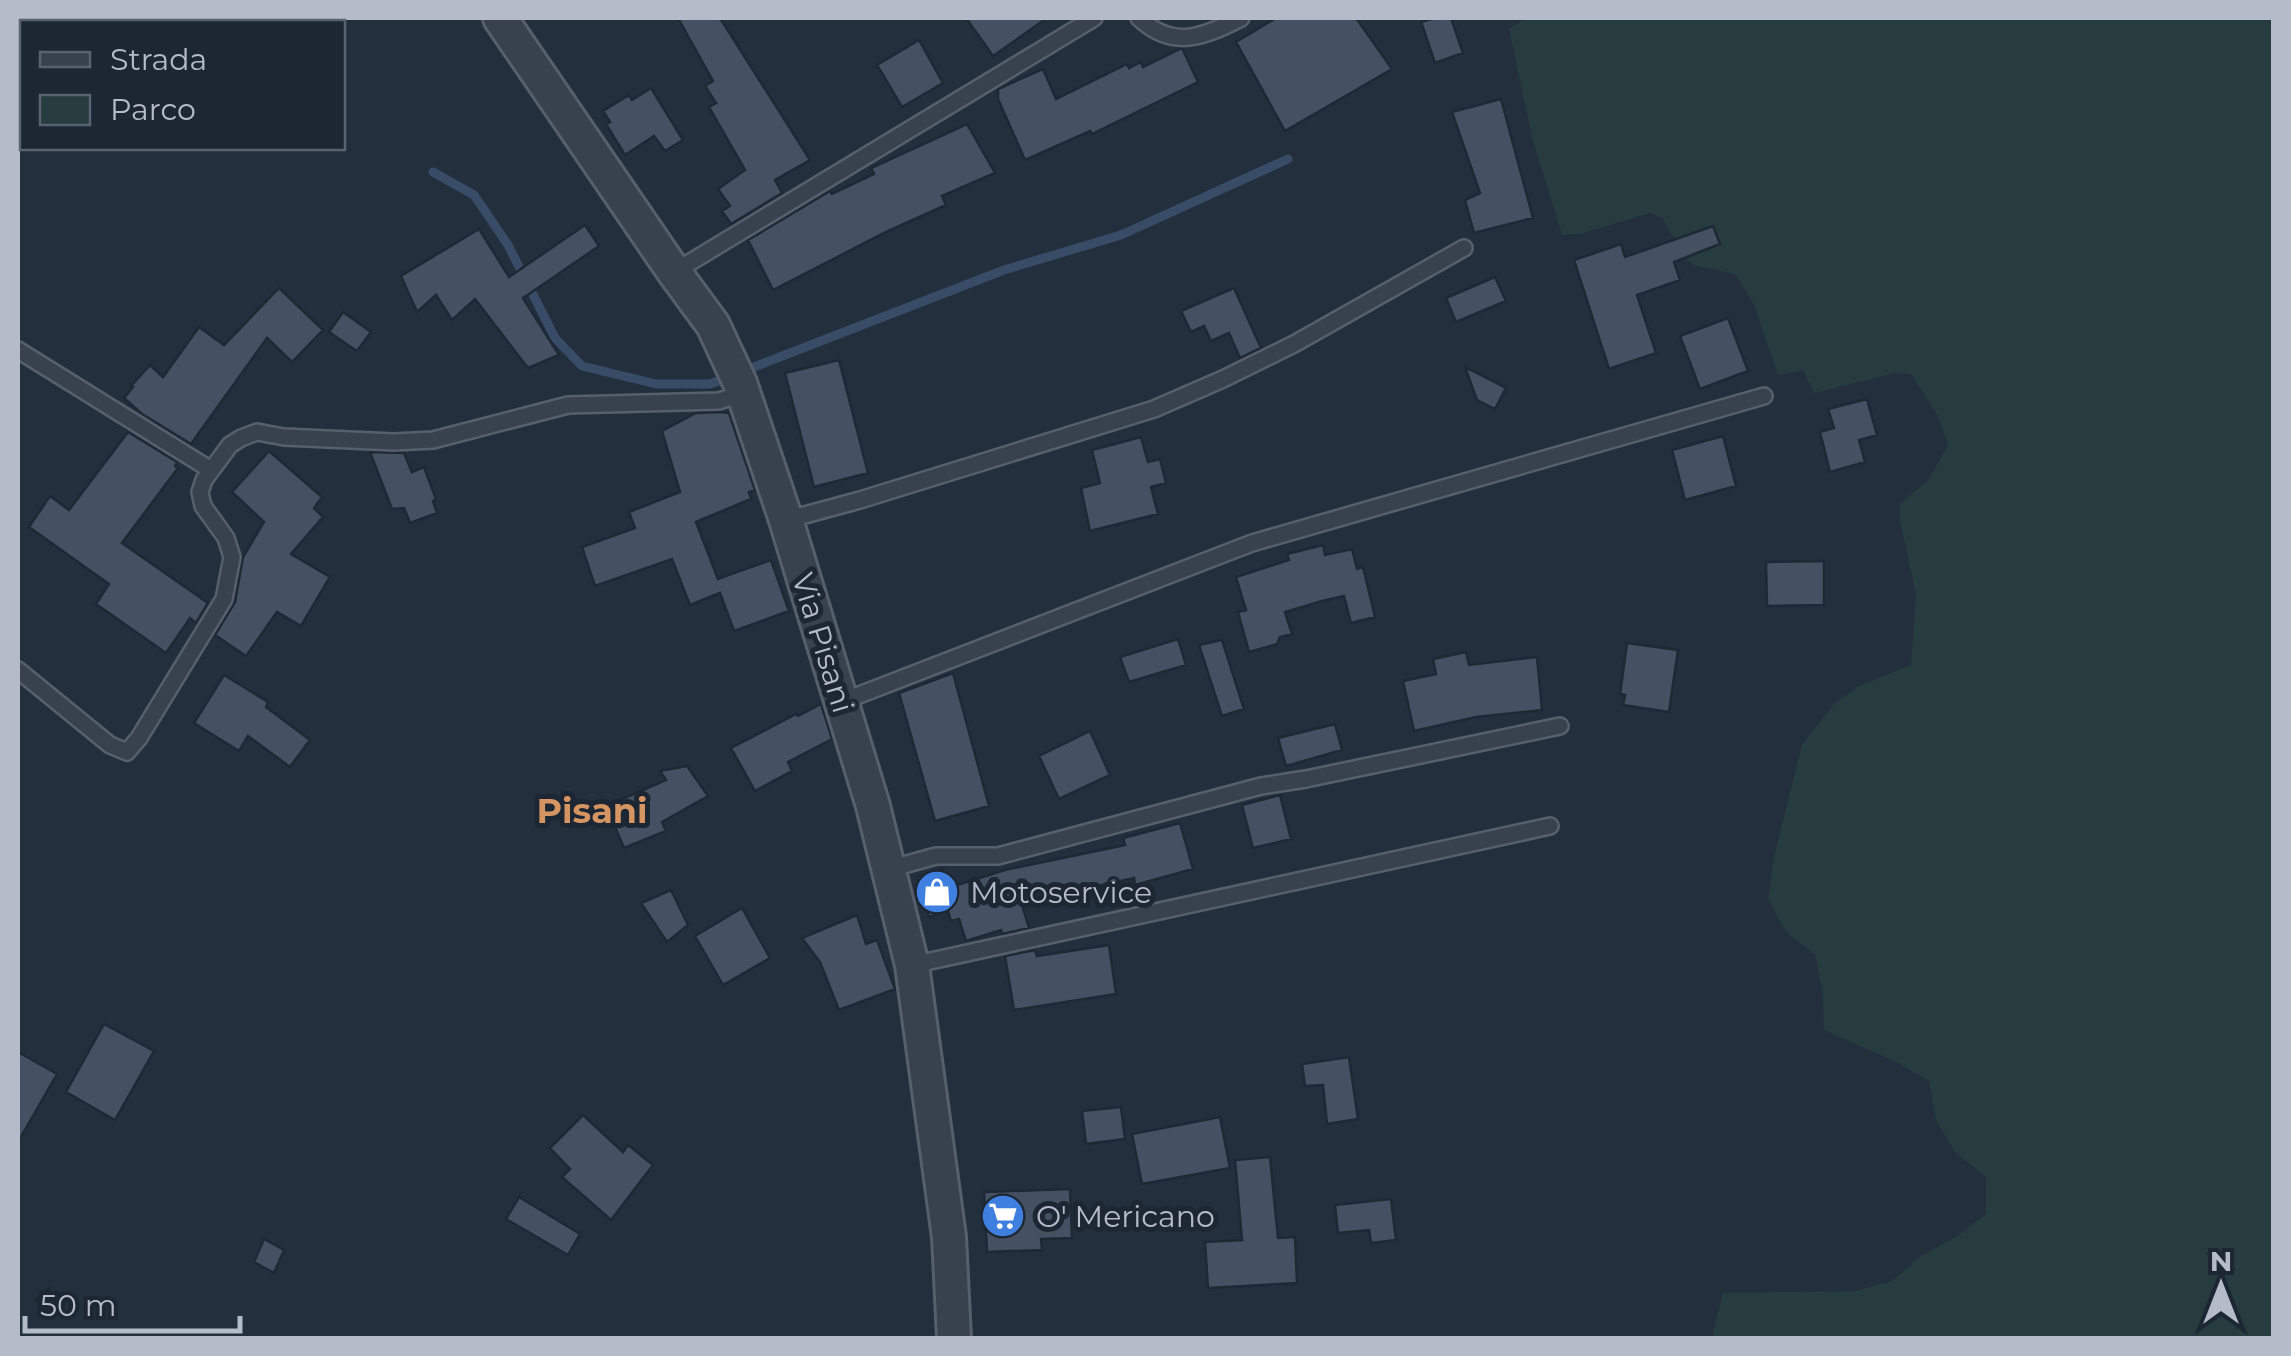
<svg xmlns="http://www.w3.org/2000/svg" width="2291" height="1356" viewBox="0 0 2291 1356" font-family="Montserrat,sans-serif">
  <rect width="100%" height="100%" fill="#242f3e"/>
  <!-- green -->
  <path fill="#263c3f" d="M1526,18H2273V1338H1712L1723,1293L1855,1291L1892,1281L1921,1256L1956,1237L1986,1214V1177L1956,1153L1936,1121L1929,1081L1896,1062L1824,1030L1823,993L1815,955L1786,932L1768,898L1774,857L1802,745L1833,705L1857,687L1911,665L1916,594L1900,521V504L1929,479L1948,445L1938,416L1911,374L1896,373L1814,393L1803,370L1778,375L1754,305L1735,274L1693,265L1684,256L1662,218L1650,213L1580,234L1562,235L1532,137L1509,29Z"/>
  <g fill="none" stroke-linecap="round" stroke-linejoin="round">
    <!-- stream -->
    <path stroke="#394c67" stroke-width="9" d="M433,172L474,195L508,245L555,338L582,366L656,384H710L1004,270L1121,235L1288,159"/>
  </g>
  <!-- building -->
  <path fill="#455162" stroke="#1f2835" stroke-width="2.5" d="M678,18H720L810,160L775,180L782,193L731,224L722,211L730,206L718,189L745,170L709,107L716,103L705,86L713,81Z
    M966,18H1047L993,56Z
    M1276,18H1356L1392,69L1285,131L1236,42Z
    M1435,18H1451L1463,53L1435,63L1421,22Z
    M919,40L943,83L902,107L877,65Z
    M1182,48L1198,82L1092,134L1090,131L1025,160L998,99V89L1043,69L1056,99L1127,64L1129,68L1141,62L1143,67Z
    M651,88L683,140L665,151L654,136L625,155L606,124L610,122L603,111L629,95L632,100Z
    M1501,99L1533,218L1474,233L1465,200L1480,193L1452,112Z
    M967,124L995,173L942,196L946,205L886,232L773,290L748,240L830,191L832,194L874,174L871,168Z
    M585,225L599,246L523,298L559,355L528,368L475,299L452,320L436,295L417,312L401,276L479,229L509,277Z
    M1713,226L1720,244L1674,262L1680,280L1637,295L1656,353L1609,369L1574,260L1621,244L1625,257Z
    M1495,277L1506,301L1456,322L1446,298Z
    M279,288L323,330L292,362L267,338L191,444L142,414L124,398L133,387L131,386L150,365L163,377L199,327L224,345Z
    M1234,288L1261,348L1240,358L1229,333L1211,341L1204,326L1191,332L1181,311Z
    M343,312L371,332L357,351L329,332Z
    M1728,318L1748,371L1700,389L1680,336Z
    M839,360L868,473L814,487L785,373Z
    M1465,367L1506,388L1495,409L1477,400Z
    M1867,399L1877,435L1859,440L1865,462L1830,472L1820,432L1834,428L1828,409Z
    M721,412L729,413L755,490L749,492L751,499L696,522L718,579L771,560L789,611L734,631L720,593L690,605L672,559L595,586L582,547L635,528L629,512L680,492L662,431L696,413Z
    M128,432L177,462L175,466L178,468L122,543L208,603L196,623L190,618L166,653L96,604L109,584L29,527L50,496L69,510Z
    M1723,436L1736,486L1685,500L1672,450Z
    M1141,437L1148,462L1160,459L1166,483L1151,487L1158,514L1090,531L1081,488L1100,483L1092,450Z
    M269,451L322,497L314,508L323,517L291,554L330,577L301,626L277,612L246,656L215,635L235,602L243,557L264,522L232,492Z
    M370,452L404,453L412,472L424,467L436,499L433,501L437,513L410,523L404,508L392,509Z
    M1323,545L1325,555L1352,549L1357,569L1363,567L1375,617L1351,623L1344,596L1322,601L1285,612L1292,634L1280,637L1277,644L1249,652L1238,612L1246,610L1236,577L1289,560L1287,554Z
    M1824,561V605L1767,606L1766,562Z
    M1178,639L1186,665L1129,682L1120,657Z
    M1222,640L1244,709L1222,716L1199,645Z
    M1627,643L1678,650L1669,712L1623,705L1625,695L1620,694Z
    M1466,652L1469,665L1537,657L1542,710L1476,717L1414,731L1403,681L1436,674L1433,659Z
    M953,673L989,806L935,821L899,693Z
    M224,675L268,702L266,707L310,740L290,767L248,736L239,751L194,723Z
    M821,704L832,739L788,762L792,771L755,791L731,748L796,714L798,716Z
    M1335,724L1342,750L1286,766L1278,738Z
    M1090,731L1110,775L1059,799L1039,756Z
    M687,766L708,796L662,822L666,831L624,848L606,806L666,780L660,771Z
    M1280,795L1291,839L1253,848L1242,805Z
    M1180,823L1193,869L1135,885L1134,878L1066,893L1065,885L1019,895L1029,928L1002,934L1001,930L966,941L959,919L951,921L948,911L929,917L917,877L942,869L948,888L1005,870L1125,845L1123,838Z
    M671,890L688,925L667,942L641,903Z
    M742,908L770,958L723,985L695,936Z
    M857,915L866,944L877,940L895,989L839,1010L820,962L802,938Z
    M1109,945L1116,994L1014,1010L1005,956L1035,950L1037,956Z
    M104,1024L154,1051L115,1120L66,1092Z
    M18,1052L57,1074L18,1142Z
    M1349,1057L1358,1119L1327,1124L1323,1085L1305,1086L1302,1064Z
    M1121,1107L1125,1139L1086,1144L1082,1111Z
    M583,1115L623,1152L628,1145L653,1165L611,1220L562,1177L570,1169L550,1148Z
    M1220,1117L1230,1168L1142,1184L1132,1134Z
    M1270,1157L1278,1238L1295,1237L1297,1283L1208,1288L1205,1242L1242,1240L1235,1160Z
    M1070,1189L1072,1238L1041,1239L1042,1250L987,1252L984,1192Z
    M519,1197L580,1234L568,1255L506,1219Z
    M1391,1199L1396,1240L1371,1243L1369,1230L1338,1233L1335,1205Z
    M264,1239L284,1250L274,1273L254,1262Z"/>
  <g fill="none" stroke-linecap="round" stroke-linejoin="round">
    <!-- lane casing -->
    <g stroke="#565f6c" stroke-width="20">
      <path id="lane" d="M1139,18C1173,50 1204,37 1241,18
        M674,272L1094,18
        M18,350L211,470
        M786,520L860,500L1154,409L1223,379L1294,344L1464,248
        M18,670L110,745L127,752L139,738L224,599L232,557L226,538L203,506L200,492L204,480L230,445L241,438L257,432L284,437L394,442L433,440L568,405L719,401L743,393
        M841,702L1252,543L1764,396
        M889,869L936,856H998L1261,786L1306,779L1560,726
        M912,965L1550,826"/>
    </g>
    <!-- street casing -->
    <g stroke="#565f6c" stroke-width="38">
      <path id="street" d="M500,18L674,272L713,325L740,383L786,520L873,806L912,965L949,1237L954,1338"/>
    </g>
    <!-- lane -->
    <use href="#lane" stroke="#38414e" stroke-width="15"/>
    <!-- street -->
    <use href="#street" stroke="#38414e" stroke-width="32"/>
  </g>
  <!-- icons -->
  <defs>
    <g id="shop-disc" transform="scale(2.25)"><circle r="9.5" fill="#3f7fe0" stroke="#1d2633"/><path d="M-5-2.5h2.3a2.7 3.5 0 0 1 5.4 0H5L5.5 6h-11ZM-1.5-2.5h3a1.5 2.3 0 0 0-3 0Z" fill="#fff"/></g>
    <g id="supermarket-disc" transform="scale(2.25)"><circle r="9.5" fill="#3f7fe0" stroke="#1d2633"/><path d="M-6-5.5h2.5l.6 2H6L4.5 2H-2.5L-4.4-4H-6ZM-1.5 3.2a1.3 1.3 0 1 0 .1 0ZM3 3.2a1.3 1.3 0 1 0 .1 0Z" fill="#fff"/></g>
  </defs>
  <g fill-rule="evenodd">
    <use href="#shop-disc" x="937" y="892"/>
    <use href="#supermarket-disc" x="1003" y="1216"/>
  </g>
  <g text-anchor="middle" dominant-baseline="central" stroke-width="10" stroke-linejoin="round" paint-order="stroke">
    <!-- street labels -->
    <g font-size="30" fill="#b4bcc9" stroke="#1d2633">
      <text transform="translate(823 643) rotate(73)">Via Pisani</text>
    </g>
    <!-- poi labels -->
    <g font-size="30" fill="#b4bcc9" stroke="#1d2633" text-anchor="start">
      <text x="970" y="892">Motoservice</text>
      <text x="1036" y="1216">O' Mericano</text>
    </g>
    <!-- quarter labels -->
    <g font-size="35" font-weight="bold" fill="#d59563" stroke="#1d2633">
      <text x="592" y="810">Pisani</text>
    </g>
  </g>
  <!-- border -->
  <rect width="2291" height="1356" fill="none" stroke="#b4bcc9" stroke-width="40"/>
  <!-- legend -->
  <rect x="20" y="20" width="325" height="130" fill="#1d2633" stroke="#59626f" stroke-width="2.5"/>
  <rect x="40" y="52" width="50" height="15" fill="#38414e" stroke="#59626f" stroke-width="2.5"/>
  <text x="110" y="70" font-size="30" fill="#b4bcc9">Strada</text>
  <rect x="40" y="95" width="50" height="30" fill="#263c3f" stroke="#59626f" stroke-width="2.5"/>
  <text x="110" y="120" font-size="30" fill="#b4bcc9">Parco</text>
  <!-- north arrow -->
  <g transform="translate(2221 1286)" stroke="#1d2633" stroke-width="8" paint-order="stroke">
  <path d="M0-8L18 38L0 25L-18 38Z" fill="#b4bcc9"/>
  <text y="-15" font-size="28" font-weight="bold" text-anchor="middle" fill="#b4bcc9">N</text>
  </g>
  <!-- scale -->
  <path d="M25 1316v15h215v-15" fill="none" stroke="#b4bcc9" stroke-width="5"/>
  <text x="40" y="1316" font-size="30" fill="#b4bcc9" stroke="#1d2633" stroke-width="8" paint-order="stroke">50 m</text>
</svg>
